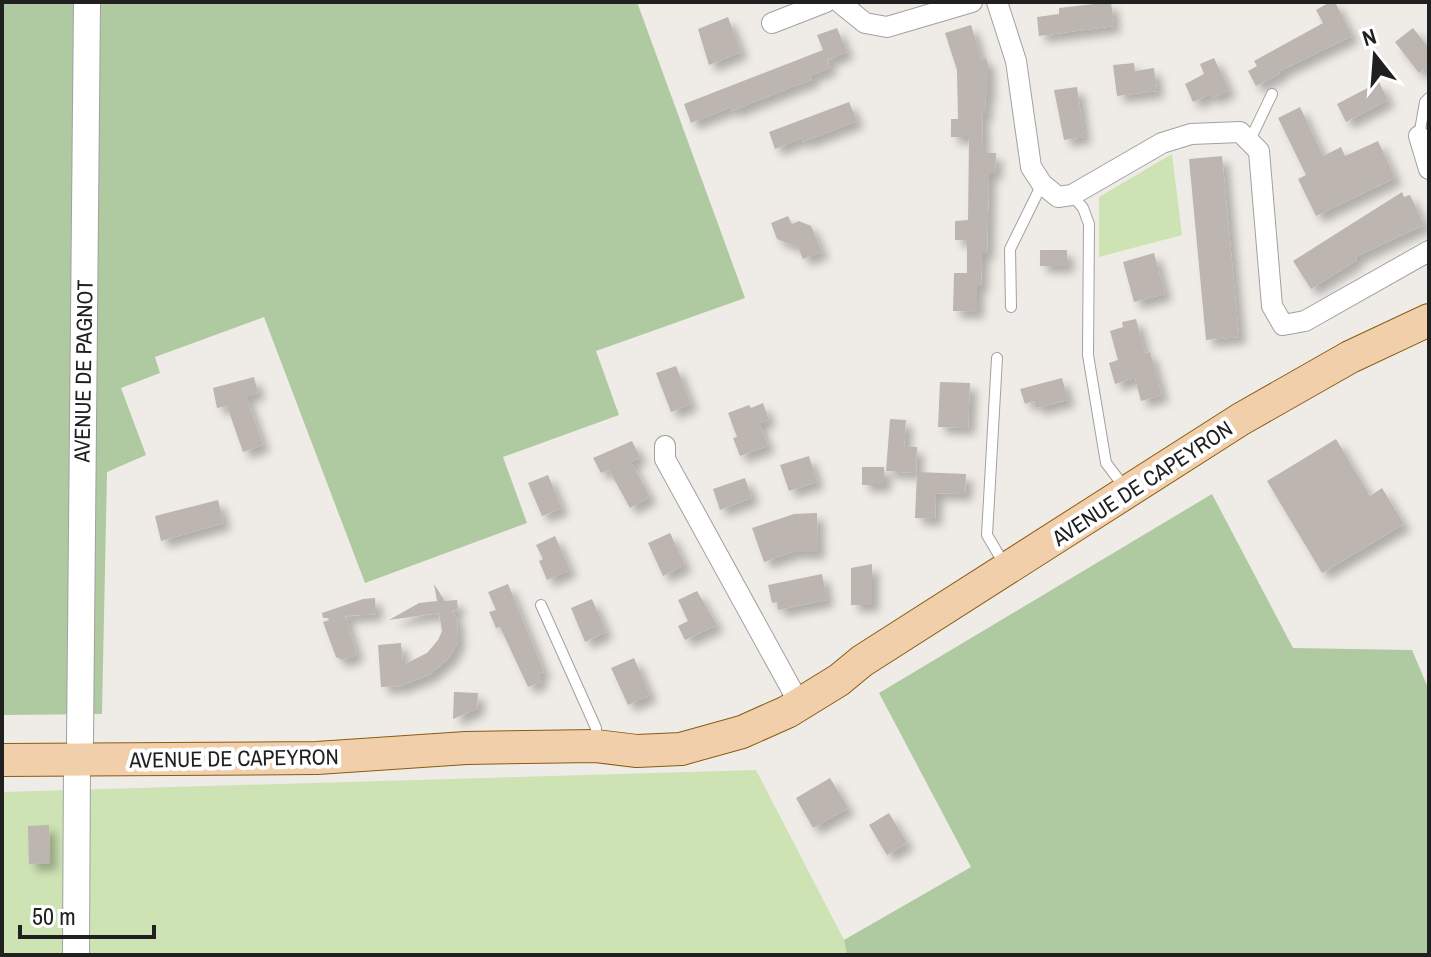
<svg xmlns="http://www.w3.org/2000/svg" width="1431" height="957" viewBox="0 0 1431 957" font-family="'Archivo Narrow',sans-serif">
  <defs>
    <filter id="shadow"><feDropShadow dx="7" dy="7" stdDeviation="4" flood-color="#0004"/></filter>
  </defs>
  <rect width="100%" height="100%" fill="#efece7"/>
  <!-- grass -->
  <path fill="#cde3b3" d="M1172,154L1182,235L1099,257V197Z
    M756,770L844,940L847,955H2V792Z"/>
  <!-- forest -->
  <path fill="#afc9a1" d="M2,2H637L745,298L596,351L619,415L503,457L527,523L365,583L264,317L155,357L160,373L121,388L146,455L107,472L102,714L2,715Z
    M1212,494L1293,648L1412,650L1429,690V955H847L844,940L971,867L879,693Z"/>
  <!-- building -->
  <path fill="#bcb5b0" filter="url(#shadow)" d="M1111,2L1114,26L1039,36L1037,17L1059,14V8Z
    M1330,2H1335L1352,36L1280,71L1279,74L1256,86L1248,71L1257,66L1254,61L1323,23L1316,10Z
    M728,17L741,52L709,65L698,29Z
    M971,25L981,59L986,58L988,65V97H985L986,114H982L983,153H996L995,173H989L987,253H982L981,286H977V312L953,311L954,273H967V240H955V221L968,220L969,137H951V119H958L957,70L945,33Z
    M837,28L847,52L827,60L830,68L810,76L812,80L792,87L732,111L731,107L691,123L684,104L823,50L817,35Z
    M1413,28L1429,48V65L1419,73L1395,42Z
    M1214,58L1229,90L1213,98L1211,94L1193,102L1185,84L1204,74L1200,64Z
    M1134,63L1135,71L1154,68L1157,91L1117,96L1113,65Z
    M1379,82L1388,100L1346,122L1337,104Z
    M1077,87L1084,137L1064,140L1054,90Z
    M849,102L857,121L803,142L802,138L775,149L769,132Z
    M1300,107L1323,156L1341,147L1345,156L1378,141L1395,178L1316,216L1298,179L1306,175L1278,118Z
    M1222,156L1239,337L1206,340L1189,159Z
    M1402,192L1404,197L1410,195L1424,225L1355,257L1357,260L1311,289L1293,261Z
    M788,216L792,224L799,221L811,226L822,252L803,259L798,247L777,239L771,223Z
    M1040,250H1067V266H1040Z
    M1154,253L1165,294L1134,302L1123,262Z
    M1136,319L1145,353L1150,352L1162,395L1141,401L1135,378L1115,384L1109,363L1118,360L1110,331L1123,327L1122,322Z
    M676,366L691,404L671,412L656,373Z
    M254,377L258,393L246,396L263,445L243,452L227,406L217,408L213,388Z
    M1062,378L1068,400L1036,408L1034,401L1025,404L1020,389Z
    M940,382L970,383L968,428L938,427Z
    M763,403L769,420L759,423L768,446L740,456L733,438L737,437L728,413L749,405L751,408Z
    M890,419L906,420L904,447H917L916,473L886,471Z
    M1336,439L1370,496L1382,488L1404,524L1322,573L1267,481Z
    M632,441L640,457L631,462L650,497L630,508L609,470L601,473L593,458Z
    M809,456L817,482L789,491L780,465Z
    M862,467H884V485H862Z
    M917,472L966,474L965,494L936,493L935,519L915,518Z
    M548,475L562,508L542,516L528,483Z
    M745,478L752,498L720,510L713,489Z
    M218,500L224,523L161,541L155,516Z
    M817,513L818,552H793L764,562L752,528L794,514Z
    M670,533L685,565L663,576L648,543Z
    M555,536L570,570L547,580L539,561L543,559L536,545Z
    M872,564V605H851V568Z
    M822,574L827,600L778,610L777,602L772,603L768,585Z
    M434,584L445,601L457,600L458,609L452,611L457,619L458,642L450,657L429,675L401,686L381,687L378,645L401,643L403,665L427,653L438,640L442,631L439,613L389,620L419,603L437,601Z
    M508,584L544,672L538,674L541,682L528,687L500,627L496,628L489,612L496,610L488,592Z
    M697,591L717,625L685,640L678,626L688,621L678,600Z
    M375,598L376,614L345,616L357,655L342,660L336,657L323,622L329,620L328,618H323L322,613L363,599Z
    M592,599L606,632L585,642L571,608Z
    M634,658L650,695L628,705L611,668Z
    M454,692L478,693L477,709L453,719Z
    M830,778L848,808L813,828L796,798Z
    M889,813L907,843L887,855L869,825Z
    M49,825L50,863L29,864L28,826Z"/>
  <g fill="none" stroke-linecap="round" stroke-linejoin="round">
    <!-- service casing -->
    <g stroke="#a1a1a1" stroke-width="12">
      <path id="service" d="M1419,136L1425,102L1429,98
        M1250,140L1272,94
        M1072,195L1083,208L1089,224L1088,355L1106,463L1125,488
        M1011,307L1010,249L1042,184
        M997,358L987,535L1006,567
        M541,605L596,728V743"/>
    </g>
    <!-- minor casing -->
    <g stroke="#a1a1a1" stroke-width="22">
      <path id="minor" d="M839,2L865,23L887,27L972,2
        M997,2L1016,61L1031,167L1042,184L1058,197L1072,195L1162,143L1191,134L1240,132L1259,151L1272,306L1283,325L1305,321L1429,251
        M772,23L826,2
        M1419,136L1429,169
        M665,446V459L793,692"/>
    </g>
    <!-- tertiary casing -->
    <g stroke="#a1a1a1" stroke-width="28">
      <path id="tertiary" d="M80,741L87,2
        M76,955L77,760"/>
    </g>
    <!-- primary casing -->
    <g stroke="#895c12" stroke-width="34">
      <path id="primary" d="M2,760L317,758L466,748L596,746L637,751L681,749L742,732L787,712L839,680L862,661L1241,419L1350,357L1429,320"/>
    </g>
    <!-- service -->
    <use href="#service" stroke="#fff" stroke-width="10"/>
    <!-- minor -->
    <use href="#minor" stroke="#fff" stroke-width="20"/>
    <!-- tertiary -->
    <use href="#tertiary" stroke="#fff" stroke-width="26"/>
    <!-- primary -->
    <use href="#primary" stroke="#f1cfaa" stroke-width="32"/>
  </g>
  <g text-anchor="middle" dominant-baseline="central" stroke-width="8" stroke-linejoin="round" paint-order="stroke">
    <!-- street labels -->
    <g font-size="22" fill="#202020" stroke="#fff">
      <text transform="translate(83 371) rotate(-89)">AVENUE DE PAGNOT</text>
      <text transform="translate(1142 483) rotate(-33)">AVENUE DE CAPEYRON</text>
      <text transform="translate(234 758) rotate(-1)">AVENUE DE CAPEYRON</text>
    </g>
  </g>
  <!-- border -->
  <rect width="1431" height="957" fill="none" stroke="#202020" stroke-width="8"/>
  <!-- north arrow -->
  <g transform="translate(1375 56) rotate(343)" stroke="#ffffff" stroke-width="6" paint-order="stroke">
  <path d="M0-6L14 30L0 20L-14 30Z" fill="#202020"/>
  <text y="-12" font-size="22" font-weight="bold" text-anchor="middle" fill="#202020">N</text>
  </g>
  <!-- scale -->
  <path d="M20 925v12h134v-12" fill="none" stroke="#202020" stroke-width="4"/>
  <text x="32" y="925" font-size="24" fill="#202020" stroke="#ffffff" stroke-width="6" paint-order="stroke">50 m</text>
</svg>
